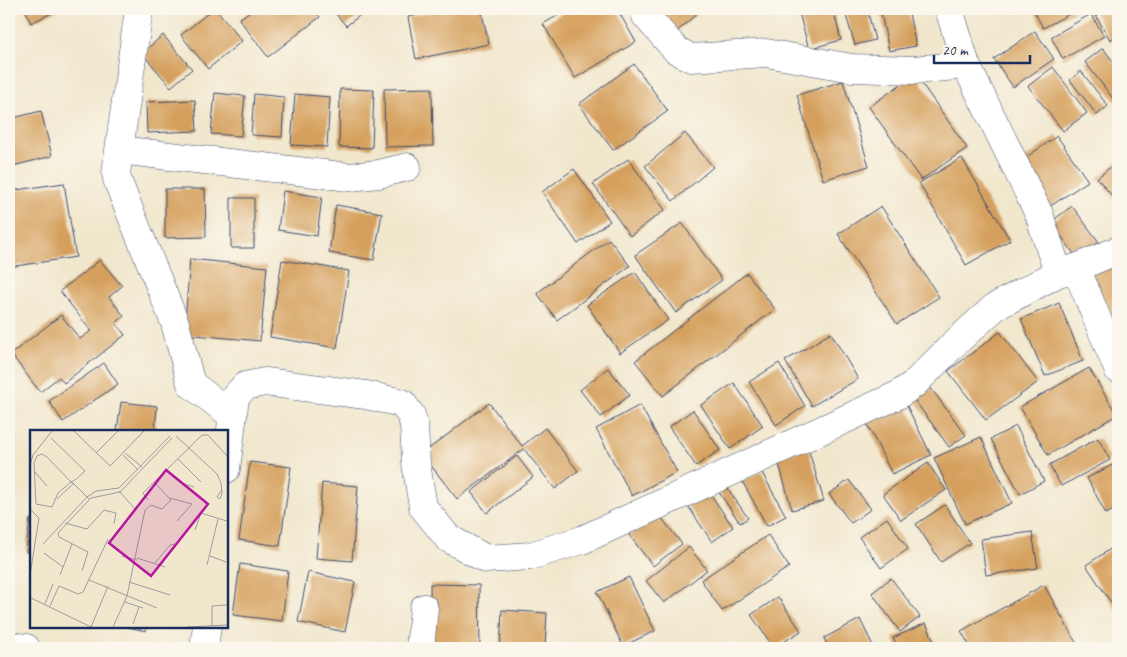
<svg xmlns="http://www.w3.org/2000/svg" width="1127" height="657" viewBox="0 0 1127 657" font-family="Caveat,sans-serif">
  <rect width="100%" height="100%" fill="#fbf7ec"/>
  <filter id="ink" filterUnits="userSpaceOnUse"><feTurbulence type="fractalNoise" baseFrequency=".02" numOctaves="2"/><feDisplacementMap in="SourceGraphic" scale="10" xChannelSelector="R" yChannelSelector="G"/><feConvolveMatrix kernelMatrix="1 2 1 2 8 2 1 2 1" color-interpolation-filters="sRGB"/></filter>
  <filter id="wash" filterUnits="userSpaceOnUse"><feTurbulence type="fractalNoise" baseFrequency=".0096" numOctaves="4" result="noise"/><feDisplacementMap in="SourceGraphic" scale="20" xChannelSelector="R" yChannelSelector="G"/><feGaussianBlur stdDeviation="1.12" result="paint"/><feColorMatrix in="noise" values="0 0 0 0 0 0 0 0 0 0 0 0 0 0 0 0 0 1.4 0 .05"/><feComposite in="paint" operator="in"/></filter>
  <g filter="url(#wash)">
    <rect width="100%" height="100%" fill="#f1e7cd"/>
    <g id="blocks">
      <!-- building -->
      <path fill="#d5a05d" d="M25,9H60L31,23Z
        M213,9H216L242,41L208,69L181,35Z
        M253,9H313L320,17L268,57L239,19Z
        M332,9H368L346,26Z
        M446,9H481L489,44L416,59L408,17Z
        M569,9H617L636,42L575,78L543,24Z
        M647,9H702L672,36Z
        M798,9H833L841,40L809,49Z
        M844,9H867L875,40L855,45Z
        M880,9H908L916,46L889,51Z
        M1033,9H1079L1043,28Z
        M1092,9H1118V36L1110,40Z
        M1091,14L1104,36L1063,59L1051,37Z
        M1035,31L1054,59L1013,87L994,59Z
        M163,35L192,69L171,87L142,53Z
        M1103,48L1118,68V105L1085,62Z
        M634,64L668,111L613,150L579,104Z
        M1053,67L1087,113L1063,131L1028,86Z
        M1081,71L1108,106L1097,115L1070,80Z
        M915,74L967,148L921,180L869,107Z
        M843,81L869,166L823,180L797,95Z
        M432,88L433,146L385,147L384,89Z
        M340,89L374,90L372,148L339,147Z
        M215,93L245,96L241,136L211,134Z
        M254,94L284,97L282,137L251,135Z
        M295,94L330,97L327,147L291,145Z
        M195,100L197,131L147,133L146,102Z
        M41,111L52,156L9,167V119Z
        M685,133L713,167L673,201L645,166Z
        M1057,136L1088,181L1049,207L1018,163Z
        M962,158L1010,240L966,265L919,183Z
        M628,159L665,210L630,236L593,184Z
        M1118,161V203L1097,178Z
        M574,169L610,221L578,244L542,192Z
        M64,183L76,257L9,267V191Z
        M165,189H205L206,237L165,238Z
        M283,191L322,197L317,236L278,230Z
        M231,198H254V248H231Z
        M336,205L382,213L374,260L329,253Z
        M881,206L939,297L897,324L838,234Z
        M1072,206L1099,242L1077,258L1051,222Z
        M682,223L722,280L676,313L635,255Z
        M609,239L630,266L557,320L537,293Z
        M1114,258L1118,268V328L1107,333L1081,271Z
        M190,259L267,267L260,341L184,334Z
        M100,260L122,286L109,297L124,316L116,323L125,335L64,383L59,377L40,392L11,354L61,315L80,339L91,331L60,291Z
        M282,260L349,271L337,348L270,337Z
        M635,272L668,320L620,353L587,305Z
        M747,273L775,309L663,396L635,361Z
        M1059,303L1083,361L1045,376L1021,319Z
        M1000,332L1038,382L986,420L948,371Z
        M831,333L858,379L812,406L785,361Z
        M104,363L118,384L63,422L49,401Z
        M779,363L805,406L776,425L749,382Z
        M608,368L630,395L601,417L580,390Z
        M1089,368L1117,415L1048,455L1020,407Z
        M734,383L763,426L730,449L701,405Z
        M929,386L966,435L949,447L913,398Z
        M904,400L931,455L892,474L865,420Z
        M121,402L157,406L155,431H117Z
        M489,403L522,446L545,428L578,471L555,489L524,449L457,499L422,454Z
        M640,405L677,472L632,496L596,429Z
        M693,410L720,450L696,466L669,427Z
        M1016,426L1044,481L1020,494L991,439Z
        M981,437L1012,503L965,524L934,458Z
        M1098,438L1110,460L1061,486L1049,465Z
        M808,448L824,501L792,510L777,457Z
        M517,456L533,477L487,513L471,492Z
        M250,462L291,467L280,546L239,540Z
        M1118,462V508L1106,514L1087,478Z
        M928,463L946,490L901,520L883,494Z
        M761,471L786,516L767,526L742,481Z
        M849,480L871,509L851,523L829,494Z
        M322,483L358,486L352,561L316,558Z
        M724,483L748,518L740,523L716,488Z
        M707,489L733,527L712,542L686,503Z
        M945,505L970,543L941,562L916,524Z
        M657,512L682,544L653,566L629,535Z
        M887,518L908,549L881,568L859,537Z
        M30,519H31V552H26Z
        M1032,532L1038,568L986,575L981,539Z
        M768,535L789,567L722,611L701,580Z
        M1118,544V613L1086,565Z
        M689,547L707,570L664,603L646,581Z
        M240,564L288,571L282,621L233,615Z
        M308,572L355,582L345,632L298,622Z
        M629,577L655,631L623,646L597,592Z
        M891,578L920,617L900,632L872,593Z
        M430,584L479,585L480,648H431Z
        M1044,585L1079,648H971L961,631Z
        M778,597L801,631L774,648L751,615Z
        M502,610L547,613L545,648H500Z
        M860,619L874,648H829L824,638Z
        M926,623L937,648H898L893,638Z
        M123,626H147L146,631Z"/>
    </g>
  </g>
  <g filter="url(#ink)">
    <use href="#blocks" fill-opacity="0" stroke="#3b4b6f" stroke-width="1"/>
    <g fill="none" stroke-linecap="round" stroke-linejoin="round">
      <!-- minor casing -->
      <g stroke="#3b4b6f" stroke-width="29">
        <path id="minor" d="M949,9L966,65L1039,214L1058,273
          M646,16L676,50L691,58L766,53L852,68L914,70L966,65
          M119,150L139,9
          M1076,268L1118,369
          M233,416L191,384L175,323L118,182L116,174L119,150L349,177L379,174L407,167
          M226,469L235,397L245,386L265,382L366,395L402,403L411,415L414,425L416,463L423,507L448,538L486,559L530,556L582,540L898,395L914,384L955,343L995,307L1058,273L1076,268L1118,250
          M9,646L26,648
          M204,648L207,626
          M420,648L424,608"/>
      </g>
      <!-- minor -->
      <use href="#minor" stroke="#fff" stroke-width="28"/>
    </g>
  </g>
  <!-- overview -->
  <g transform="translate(30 430)">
    <rect width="198" height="198" fill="#f1e7cd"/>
    <path fill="none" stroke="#9b9da1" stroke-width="1" d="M44,1L80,36L114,1M146,6L187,44L191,53L192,64L190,69L187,67L191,61M21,8L55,41L45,50L41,52L28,63L22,77L6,74L4,33L7,26L12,24L17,27L41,52L44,54L59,69M66,23L88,1M95,23L112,37M93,25L108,40M148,29L171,52M0,35L3,25L22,1M137,41L151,53L164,57M5,42L17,56M89,61L105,79M140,68L162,74L147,91M27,69L44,53M118,70L113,63L172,5H178L197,26M0,79L9,88L0,145M35,93L57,99L74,80L86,83L84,94M165,100L171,83L197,91M13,114L57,67L66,61L89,58L140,6M14,123L33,137M92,126L107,130M180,126L196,132M107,128L135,137M125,133L140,115L145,114M177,135L188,89M52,141L58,122L29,107L28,103L61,68L90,62L142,8M30,145L42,114M59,150L127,178M99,152L140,165M1,168L61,197M95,172L113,178M15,174L23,154M20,176L29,156L48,164L53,162L78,109M103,194L109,177M182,196V176L197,175M61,197L78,156M83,197L97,166L115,80L121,75L132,79L141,70L124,52M157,197L197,195"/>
    <path fill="#b5179e" fill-opacity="0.15" stroke="#b5179e" stroke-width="2.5" d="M136,40L178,74L121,146L79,113Z"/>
    <rect width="198" height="198" fill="none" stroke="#1b2f5e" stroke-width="2.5"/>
  </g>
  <!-- margin -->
  <rect width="1127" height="657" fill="none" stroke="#fbf7ec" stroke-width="30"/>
  <!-- scale -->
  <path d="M934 55v8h96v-8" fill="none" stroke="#1b2f5e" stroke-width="2.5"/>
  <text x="942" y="55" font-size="15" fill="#1b2f5e" stroke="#fbf7ec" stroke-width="4" paint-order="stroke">20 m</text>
</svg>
